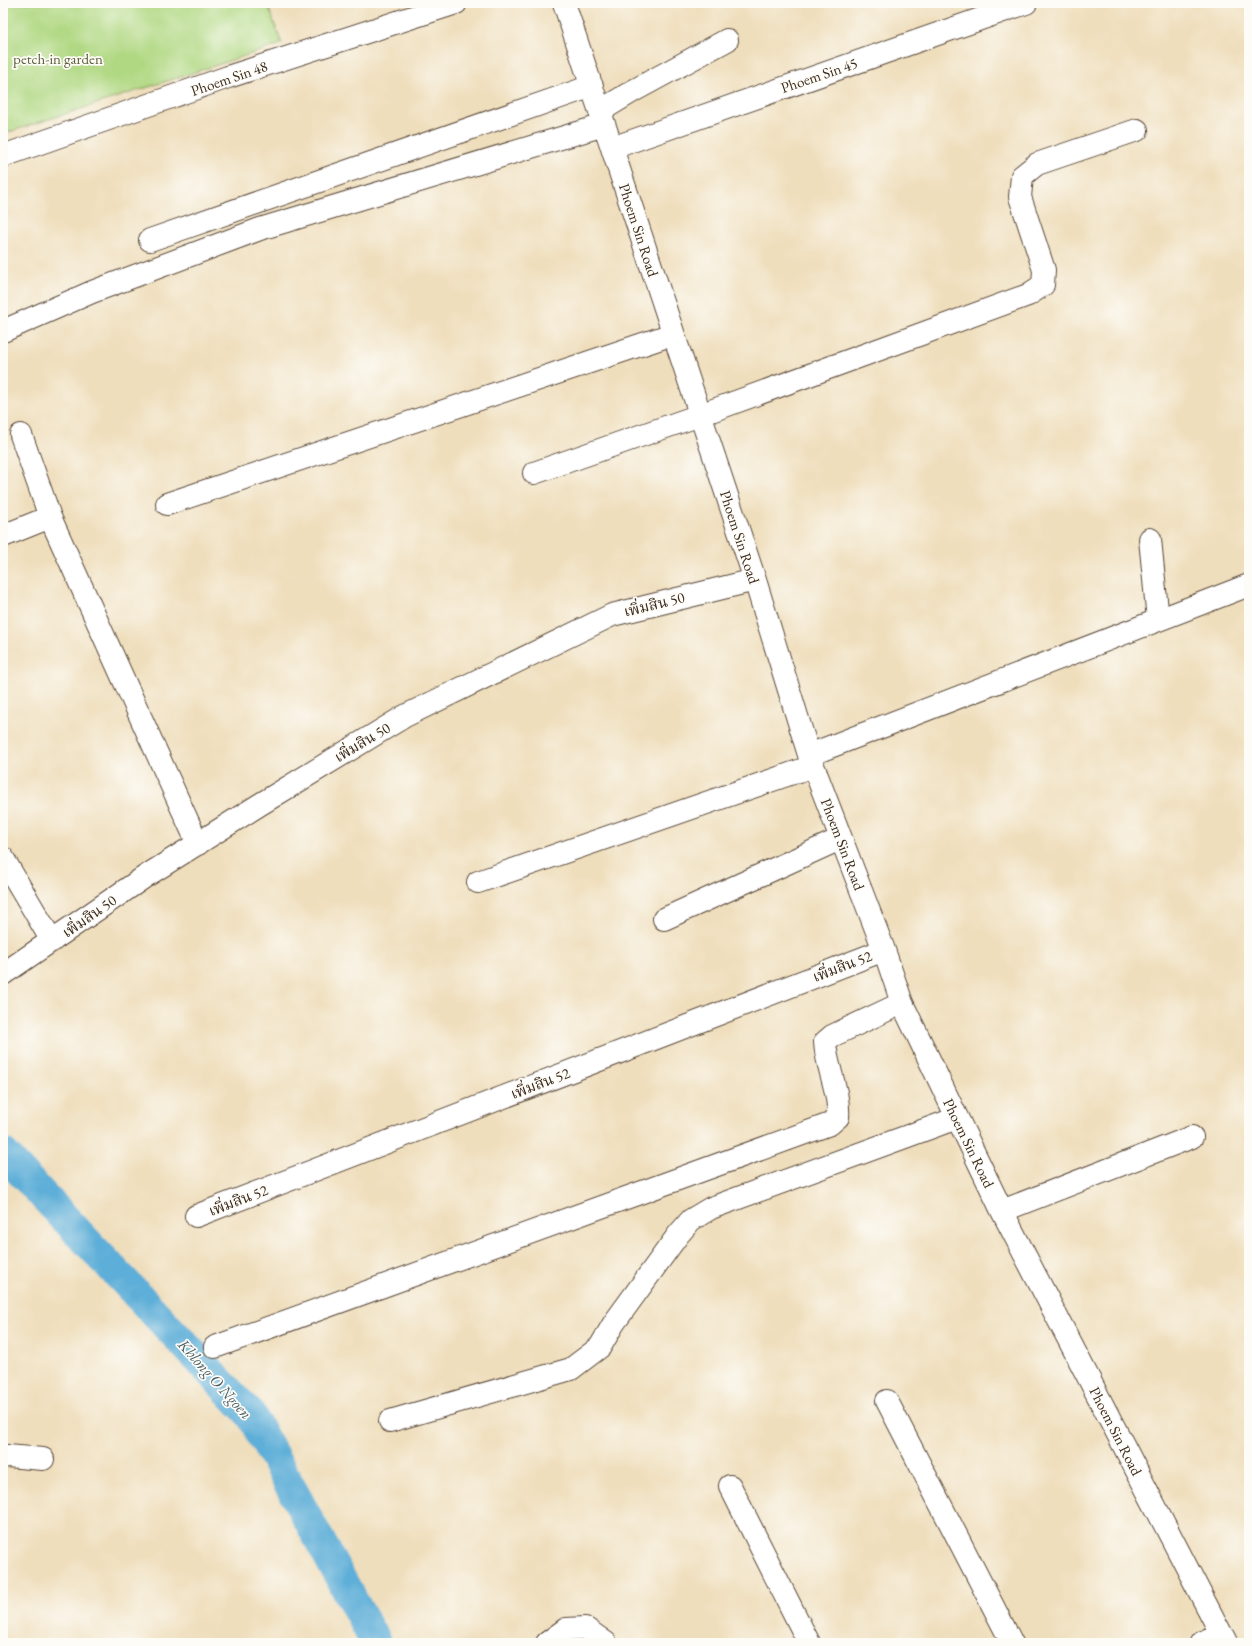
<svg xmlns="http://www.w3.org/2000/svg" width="1252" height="1646" viewBox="0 0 1252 1646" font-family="'EB Garamond','Noto Serif Thai',serif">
  <rect width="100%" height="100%" fill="#fdfcf7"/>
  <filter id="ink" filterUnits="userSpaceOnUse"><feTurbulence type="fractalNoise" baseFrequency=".025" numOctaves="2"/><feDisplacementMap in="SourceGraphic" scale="8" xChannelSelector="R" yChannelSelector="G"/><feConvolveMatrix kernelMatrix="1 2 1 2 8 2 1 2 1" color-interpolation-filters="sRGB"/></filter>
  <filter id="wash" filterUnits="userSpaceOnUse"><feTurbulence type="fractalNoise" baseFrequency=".012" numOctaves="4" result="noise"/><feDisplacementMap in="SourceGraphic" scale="16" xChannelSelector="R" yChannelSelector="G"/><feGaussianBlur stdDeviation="0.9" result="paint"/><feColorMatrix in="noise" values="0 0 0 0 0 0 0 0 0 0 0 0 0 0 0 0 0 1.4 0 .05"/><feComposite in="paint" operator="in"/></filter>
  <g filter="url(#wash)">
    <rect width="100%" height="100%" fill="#efdebc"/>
    <!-- green -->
    <path fill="#b0d882" stroke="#768150" d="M3,3H267L282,44L3,134Z"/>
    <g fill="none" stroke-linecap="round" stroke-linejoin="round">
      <!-- canal -->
      <path stroke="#5daed8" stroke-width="31" d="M3,1153L251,1415L376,1643"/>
    </g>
  </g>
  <g filter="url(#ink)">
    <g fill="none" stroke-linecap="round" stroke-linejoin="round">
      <!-- minor casing -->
      <g stroke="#564536" stroke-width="24">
        <path id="minor" d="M564,3L755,580L809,755L884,950L902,1003L1002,1211L1226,1643
          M600,111L633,91L727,40
          M612,148L1026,3
          M3,156L228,77L456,3
          M150,240L592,86
          M3,331L92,292L260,229L604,125
          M21,435L50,517L198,844
          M534,473L700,415L1028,295L1043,285L1044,270L1020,197L1022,176L1037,164L1137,130
          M167,504L673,334
          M3,536L50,517
          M1150,539L1158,620
          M809,755L1249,585
          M3,858L52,941
          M478,882L813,766
          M664,919L840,839
          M3,974L146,876L259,805L405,716L612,615L755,580
          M1002,1211L1192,1137
          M196,1216L884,950
          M215,1347L830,1124L838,1117C840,1091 826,1067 825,1042L832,1036L902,1003
          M887,1401L1012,1643
          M390,1421L571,1369L600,1347L614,1323L678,1235L691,1220L711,1208L957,1118
          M3,1457L7,1456L43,1459
          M730,1486L809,1643
          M547,1643L566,1629L585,1628L606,1643
          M1201,1643L1221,1633"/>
      </g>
      <!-- minor -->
      <use href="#minor" stroke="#fff" stroke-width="22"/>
    </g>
  </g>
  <g text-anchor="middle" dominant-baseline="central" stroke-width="3.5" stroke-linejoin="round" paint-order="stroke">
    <!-- park labels -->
    <g font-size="15" fill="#5e5e3c" stroke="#fdfcf7">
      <text x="58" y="58">petch-in garden</text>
    </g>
    <!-- street labels -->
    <g font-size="15" fill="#3b2a1e" stroke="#fdfcf7">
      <text transform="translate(819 75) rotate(-19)">Phoem Sin 45</text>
      <text transform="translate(229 78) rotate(-19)">Phoem Sin 48</text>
      <text transform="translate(639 230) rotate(72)">Phoem Sin Road</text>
      <text transform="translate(740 537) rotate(72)">Phoem Sin Road</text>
      <text transform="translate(654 604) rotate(-14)">เพิ่มสิน 50</text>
      <text transform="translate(362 742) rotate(-31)">เพิ่มสิน 50</text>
      <text transform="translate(843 844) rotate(69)">Phoem Sin Road</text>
      <text transform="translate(89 916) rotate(-35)">เพิ่มสิน 50</text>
      <text transform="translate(842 966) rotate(-21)">เพิ่มสิน 52</text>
      <text transform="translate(540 1083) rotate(-21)">เพิ่มสิน 52</text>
      <text transform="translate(969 1143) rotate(64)">Phoem Sin Road</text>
      <text transform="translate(238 1200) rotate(-21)">เพิ่มสิน 52</text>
      <text transform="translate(1116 1431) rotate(63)">Phoem Sin Road</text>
    </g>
    <!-- water labels -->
    <g font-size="16" font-style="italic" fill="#495f68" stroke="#fdfcf7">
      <text transform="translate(215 1379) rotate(48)">Khlong O Ngoen</text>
    </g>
  </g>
  <!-- margin -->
  <rect width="1252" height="1646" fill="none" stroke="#fdfcf7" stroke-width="16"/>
</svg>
